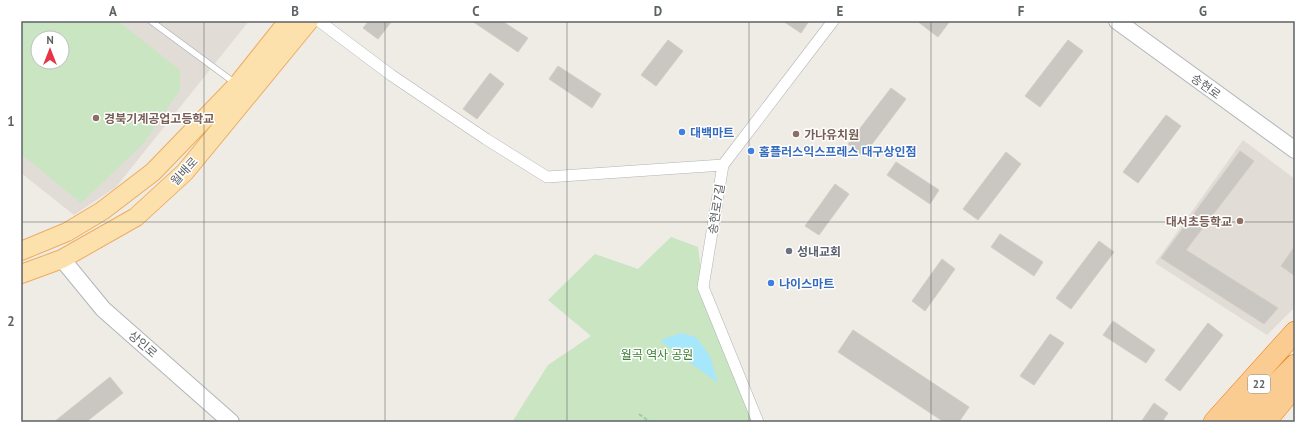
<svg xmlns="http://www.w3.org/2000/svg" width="1316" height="443" viewBox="0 0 1316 443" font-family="'PT Sans','Noto Sans KR',sans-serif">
  <rect width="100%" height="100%" fill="#efebe5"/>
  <!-- education -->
  <path fill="#e2dcd6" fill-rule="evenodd" d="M21,21H249L116,187L74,215L21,173ZM38,38H62V62H38Z
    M1243,140L1295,179V307L1267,335L1155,263Z"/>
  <!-- green -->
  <path fill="#c9e5c2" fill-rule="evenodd" d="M21,21H118L180,70V90L144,143L81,203L21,154ZM38,38H62V62H38Z
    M671,237L698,247L703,287L758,422H512L548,365L591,336L548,300L595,254L638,269Z"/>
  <!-- water -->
  <path fill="#a7e7fc" d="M681,333L696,337L710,356L718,383L662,342L661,340Z"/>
  <!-- building -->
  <path fill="#cac6c2" stroke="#d3ccc4" d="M369,21H392L378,39L363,28Z
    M472,21H502L528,38L518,52Z
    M783,21H809L801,33Z
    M917,21H950L938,37Z
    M668,40L683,51L656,86L641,75Z
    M1068,40L1083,51L1040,107L1025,96Z
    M558,66L601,94L592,108L549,79Z
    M490,73L504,84L477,119L463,109Z
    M891,88L906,99L863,156L848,144Z
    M1166,115L1181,126L1138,183L1123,172Z
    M1240,151L1254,161L1186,250L1278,308L1264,324L1161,258Z
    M1006,152L1021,164L978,220L963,209Z
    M896,162L939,190L930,204L887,175Z
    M835,184L849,194L819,235L805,226Z
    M1000,234L1043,262L1034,276L991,247Z
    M1099,241L1114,252L1071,309L1056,298Z
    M1295,246V276L1281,266Z
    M942,259L955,269L925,311L912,301Z
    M1113,321L1155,350L1146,363L1103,335Z
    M1208,323L1223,335L1180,391L1165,380Z
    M853,330L969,407L959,422H944L838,352Z
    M1050,334L1064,343L1034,385L1020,376Z
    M110,377L123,393L86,422H54Z
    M1154,403L1168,413L1162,422H1141Z"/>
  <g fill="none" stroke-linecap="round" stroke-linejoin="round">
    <!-- lane casing -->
    <g stroke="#b0b4b7" stroke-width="7">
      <path id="lane" d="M151,21L235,83"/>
    </g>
    <!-- street casing -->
    <g stroke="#b0b4b7" stroke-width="12">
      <path id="street" d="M319,21L391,75L486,139L547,177L723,165
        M758,422L703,287L723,165L833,21"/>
    </g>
    <!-- secondary casing -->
    <g stroke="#b1b6b9" stroke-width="18">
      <path id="secondary" d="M1117,21L1295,150
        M62,259L103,309L231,422"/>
    </g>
    <!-- primary casing -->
    <g stroke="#edac60" stroke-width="20">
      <path id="primary" d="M21,251L67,232L102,211L153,172L237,85L288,21
        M21,274L62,259L136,217L185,172L309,21"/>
    </g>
    <!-- highway casing -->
    <g stroke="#ed7c07" stroke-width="22">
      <path id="highway" d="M1214,422L1295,332
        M1239,422L1295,365
        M1265,422L1295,386"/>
    </g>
    <!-- path -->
    <path stroke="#a0cea4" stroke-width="2" stroke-dasharray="4 2" stroke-linecap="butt" d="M639,414L650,422"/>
    <!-- lane -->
    <use href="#lane" stroke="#fff" stroke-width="5.5"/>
    <!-- street -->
    <use href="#street" stroke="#fff" stroke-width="11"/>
    <!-- secondary -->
    <use href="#secondary" stroke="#fff" stroke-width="16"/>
    <!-- primary -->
    <use href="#primary" stroke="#fde1ac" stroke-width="18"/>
    <!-- highway -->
    <use href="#highway" stroke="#facc91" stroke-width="21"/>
  </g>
  <!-- grid -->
  <path fill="none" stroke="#5d6265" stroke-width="1" stroke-opacity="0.55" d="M204,21V422M385,21V422M567,21V422M749,21V422M931,21V422M1112,21V422M21,222H1295"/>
  <!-- markers -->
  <g fill="#8d6e63" stroke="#fff" stroke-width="1.5">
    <circle cx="96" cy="118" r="4"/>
    <circle cx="796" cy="134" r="4"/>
    <circle cx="1240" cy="221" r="4"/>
  </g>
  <g fill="#3f7fe0" stroke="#fff" stroke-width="1.5">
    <circle cx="682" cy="132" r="4"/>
    <circle cx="751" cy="151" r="4"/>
    <circle cx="771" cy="283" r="4"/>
  </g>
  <circle fill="#6b7280" stroke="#fff" stroke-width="1.5" cx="789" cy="251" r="4"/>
  <g text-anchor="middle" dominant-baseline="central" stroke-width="3" stroke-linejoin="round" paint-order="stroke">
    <!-- shield labels -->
    <rect fill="#fff" stroke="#8e9193" stroke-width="1" x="1248" y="375" width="22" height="18" rx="3"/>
    <g font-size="11" font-weight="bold" fill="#5d6265">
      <text x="1259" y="384">22</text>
    </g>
    <!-- street labels -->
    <g font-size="12" fill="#5d6265" stroke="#fff">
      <text transform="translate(1206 86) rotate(36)">송현로</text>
      <text transform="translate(184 171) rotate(-47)">월배로</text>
      <text transform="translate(716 209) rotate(-81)">송현로7길</text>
      <text transform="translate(143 344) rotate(41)">상인로</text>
    </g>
    <!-- education labels -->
    <g font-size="12" font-weight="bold" fill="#785e54" stroke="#fff" text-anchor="start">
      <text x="104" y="118">경북기계공업고등학교</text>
      <text x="804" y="134">가나유치원</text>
      <text x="1232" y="221" text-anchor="end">대서초등학교</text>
    </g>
    <!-- shop labels -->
    <g font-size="12" font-weight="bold" fill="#366cbe" stroke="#fff" text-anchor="start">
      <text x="690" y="132">대백마트</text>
      <text x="759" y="151">홈플러스익스프레스 대구상인점</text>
      <text x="779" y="283">나이스마트</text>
    </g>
    <!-- worship labels -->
    <g font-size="12" font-weight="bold" fill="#5b616d" stroke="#fff" text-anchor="start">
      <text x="797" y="251">성내교회</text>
    </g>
    <!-- park labels -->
    <g font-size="12" fill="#408237" stroke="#fff">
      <text x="657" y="354">월곡 역사 공원</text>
    </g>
  </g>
  <!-- border -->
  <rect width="1316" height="443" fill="none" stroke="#ffffff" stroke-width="44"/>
  <!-- north arrow -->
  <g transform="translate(50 50)"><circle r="19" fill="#ffffff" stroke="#bec0c1"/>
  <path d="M0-3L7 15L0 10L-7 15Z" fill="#e43647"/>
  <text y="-6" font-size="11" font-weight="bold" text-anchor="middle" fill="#5d6265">N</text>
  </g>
  <rect x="22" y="22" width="1272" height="399" fill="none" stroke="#5d6265" stroke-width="1.5"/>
  <g font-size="13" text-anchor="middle" font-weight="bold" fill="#5d6265">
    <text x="113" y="16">A</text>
    <text x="295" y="16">B</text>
    <text x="476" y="16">C</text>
    <text x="658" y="16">D</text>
    <text x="840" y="16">E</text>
    <text x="1021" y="16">F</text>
    <text x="1203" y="16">G</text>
    <text x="11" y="126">1</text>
    <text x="11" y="326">2</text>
  </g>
</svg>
